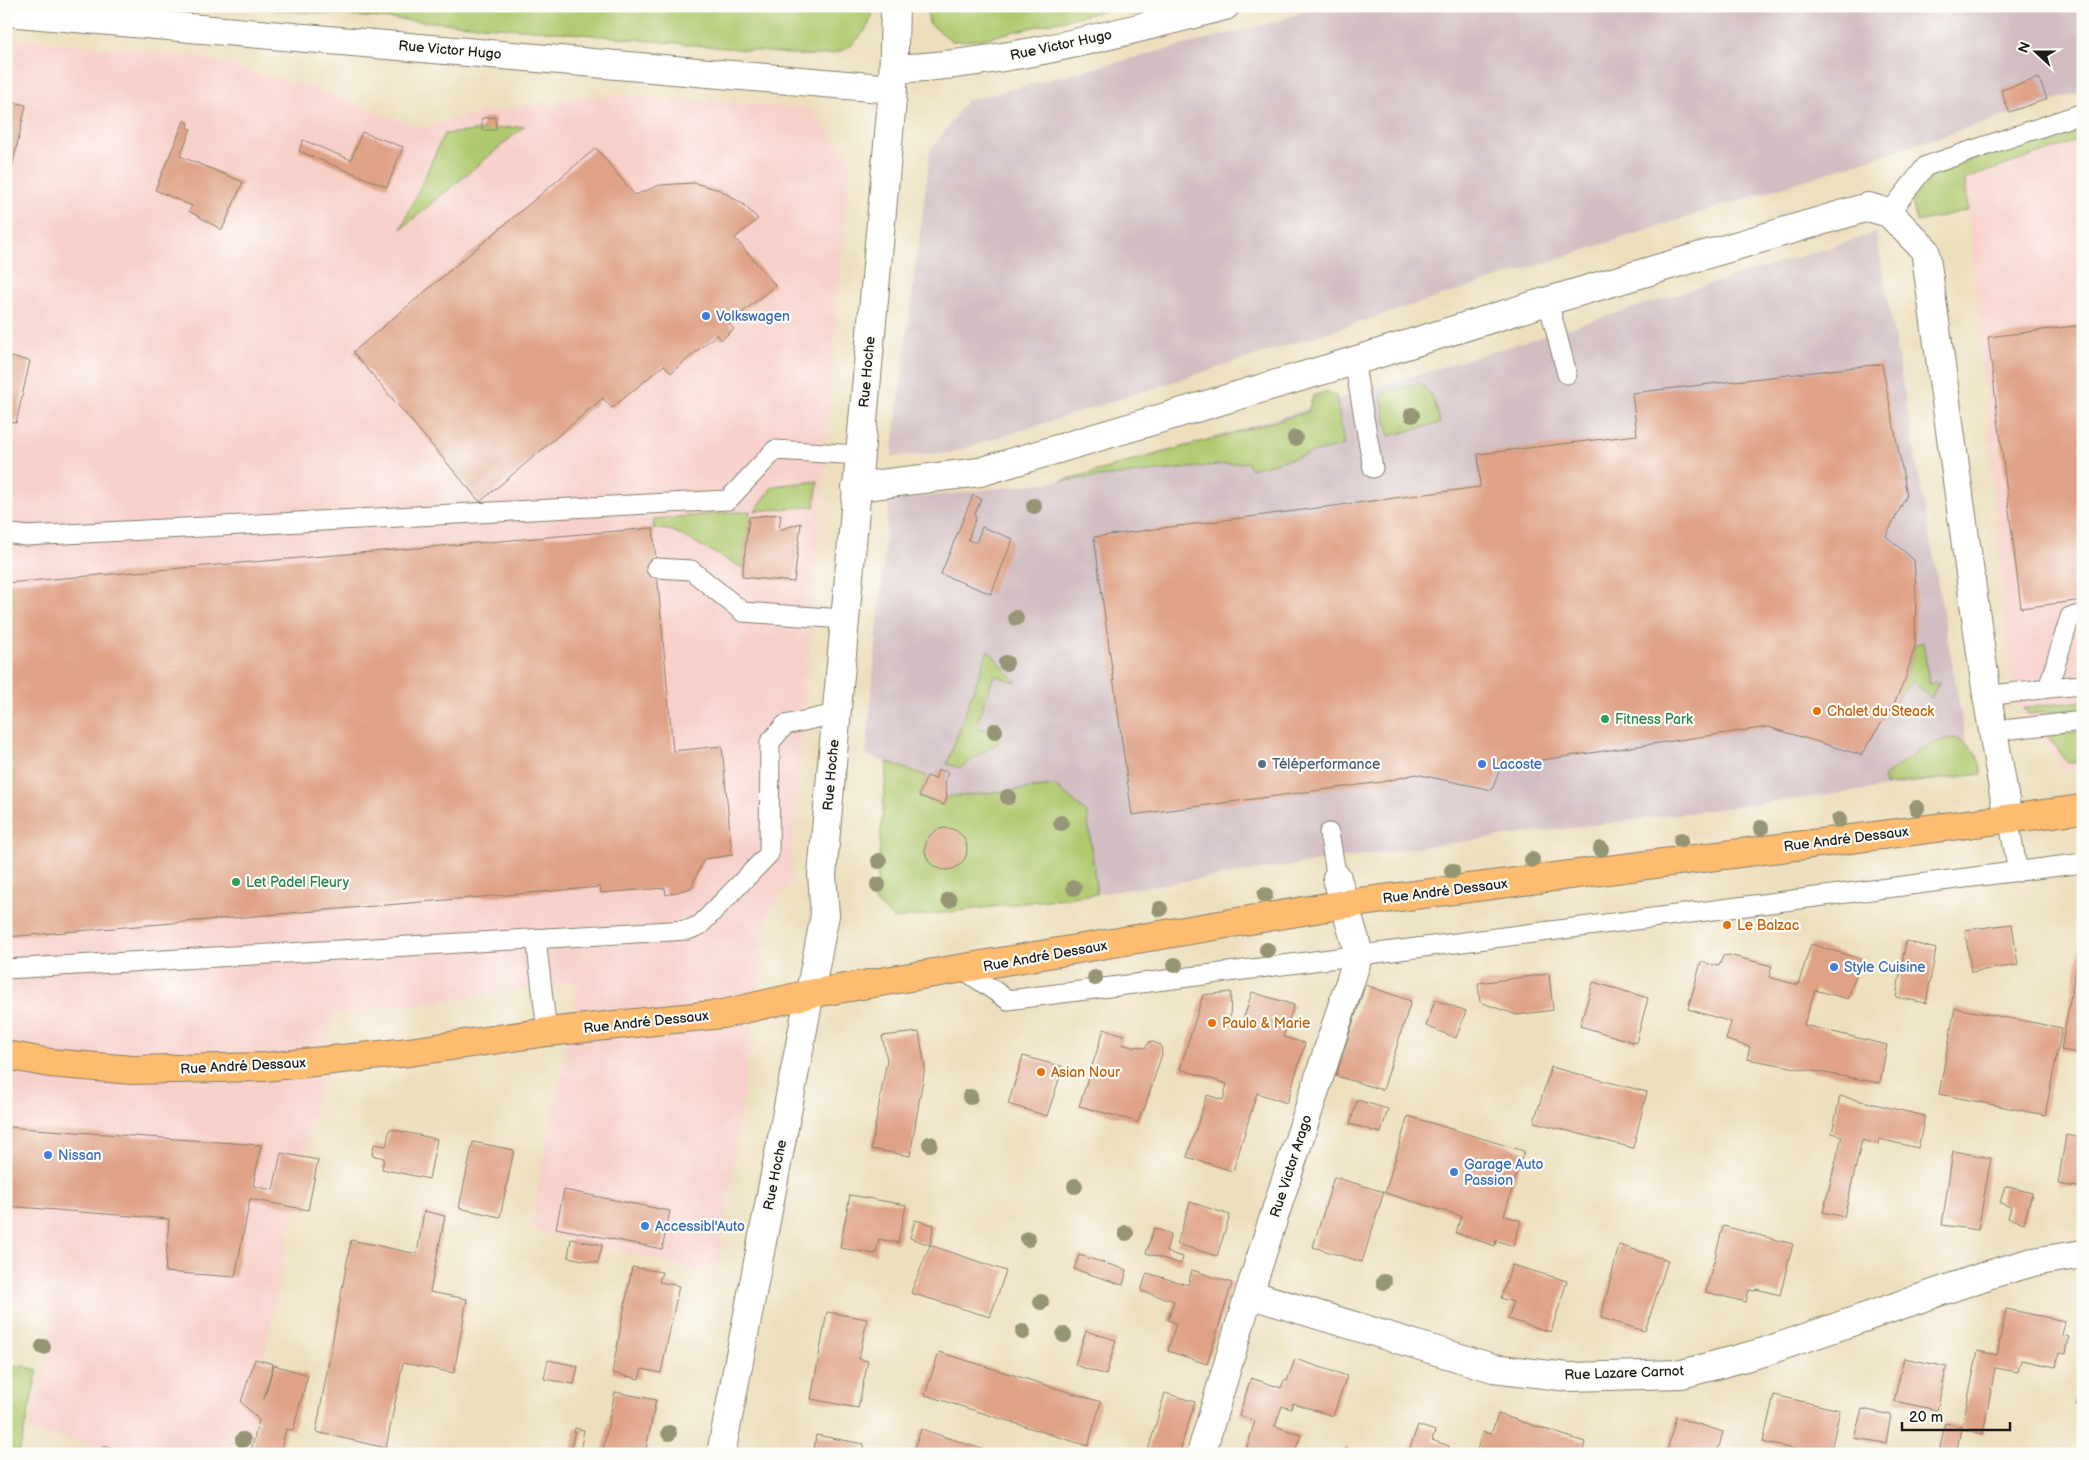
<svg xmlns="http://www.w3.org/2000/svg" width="2089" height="1460" viewBox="0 0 2089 1460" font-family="'Balsamiq Sans',sans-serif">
  <rect width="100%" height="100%" fill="#fdfcf7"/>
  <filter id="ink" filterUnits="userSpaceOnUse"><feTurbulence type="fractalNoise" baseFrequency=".02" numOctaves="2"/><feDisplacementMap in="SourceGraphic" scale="10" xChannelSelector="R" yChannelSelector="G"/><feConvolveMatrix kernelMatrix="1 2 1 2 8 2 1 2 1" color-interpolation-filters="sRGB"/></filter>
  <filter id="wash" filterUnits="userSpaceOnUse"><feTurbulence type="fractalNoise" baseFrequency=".0096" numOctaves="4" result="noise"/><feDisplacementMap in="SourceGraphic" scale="20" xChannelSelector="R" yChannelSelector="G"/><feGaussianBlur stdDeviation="1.12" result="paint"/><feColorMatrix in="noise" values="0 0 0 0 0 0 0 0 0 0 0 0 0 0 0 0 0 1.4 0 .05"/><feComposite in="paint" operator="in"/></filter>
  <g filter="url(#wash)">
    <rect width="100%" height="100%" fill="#eddfbd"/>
    <!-- built -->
    <path fill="#f7d0ca" d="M6,37L199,57L324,91L421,129L473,114L607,95L810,109L850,158L790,883L769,912L718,1275L530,1229L579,982L333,1015L264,1358L273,1361L247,1454H131L28,1430L55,1314L6,1303Z
      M2083,139V767L2064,770L2013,699L1965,179Z"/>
    <!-- industrial -->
    <path fill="#d2bec2" d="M1321,6H2083V91L950,453L892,456L930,152L966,101L1274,22Z
      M1876,233L1972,776L1361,855L1097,894L1087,813L1055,786L947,797L945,782L866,755L889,501L1061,481L1225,434Z"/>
    <!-- green -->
    <path fill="#afc96e" stroke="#667245" d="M225,6H874C872,28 853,50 831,54C821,56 809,55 799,55L560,32Z
      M927,6H1124L978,40L952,41L929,23Z
      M2083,123V139L1965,179L1968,210L1917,222L1911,198L1926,176L1963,162Z
      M525,126L401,229L444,134Z
      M1419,383C1434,393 1436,407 1440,423L1389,436L1381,394Z
      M1327,391L1336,396L1344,445L1251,469L1247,462L1061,481L1308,412L1313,396Z
      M818,481L815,506L755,511L773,486Z
      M750,511L743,568L673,531L653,528L654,519Z
      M1923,642L1929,684L1939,682L1931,699L1913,681L1895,702L1906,677L1915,645Z
      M988,650L1017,683L994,675L976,726L999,735L997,743L960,768L947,764Z
      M2083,701V709L2028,714L2024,708Z
      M2083,731V762L2068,763L2046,734Z
      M1955,738C1975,749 1978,752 1982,774L1885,785L1883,777C1905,762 1928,740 1955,738Z
      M887,762L927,776L919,796L944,805L947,797L1055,786L1087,813L1097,894L894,919L875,902Z
      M18,1365L38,1370L19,1454H6V1372Z"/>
    <g id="blocks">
      <!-- building -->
      <path fill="#dfa286" d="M2039,78L2047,99L2009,112L2001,90Z
        M6,100L26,105L7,190H6Z
        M495,117L496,130H482V118Z
        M184,121L189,123L187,128L191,129L180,156L243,182L222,230L189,211L192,206L155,190Z
        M362,132L403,147L387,187L299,151L303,140L351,160Z
        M596,148L635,195L660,185L694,183L720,190L743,204L758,219L735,238L775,285L729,324L734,329L721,340L717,334L671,373L664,365L612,408L603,398L480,502L353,352Z
        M2083,325V600L2021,608L1988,337Z
        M6,356L30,361L16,423L6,421Z
        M1882,364L1907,495L1886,536L1914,560L1916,590L1915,645L1906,677L1895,702L1861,755L1768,727L1501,766L1492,790L1416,774L1382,782L1132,815L1094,537L1480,487L1478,454L1637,435L1632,393Z
        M973,495L981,499L974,516L976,517L968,540L976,543L982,527L1013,539L991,594L941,574Z
        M781,514L779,530L801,523L794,582L742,577L749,517Z
        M653,528L673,751L722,746L732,855L704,859L691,888L666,895L665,888L601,893L600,887L6,937V583Z
        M938,770L948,772L945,782L947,797L944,805L919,796L927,776L935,779Z
        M925 849a21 21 0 1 1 42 0a21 21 0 1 1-42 0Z
        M2012,924L2018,965L1971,972L1965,930Z
        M2082,934H2083V1054L2061,1050Z
        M1906,941L1936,949L1926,1003L1896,997Z
        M1811,944L1861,959L1848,999L1815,990L1804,1025L1887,1045L1880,1083L1747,1059L1750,1047L1726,1040L1731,1022L1688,1009L1701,962L1719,966L1723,956L1729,955L1772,966L1769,977L1798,985Z
        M1549,974L1553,1010L1517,1015L1480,1002L1478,983Z
        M1593,982L1648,998L1636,1043L1580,1026Z
        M1365,985L1411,1001L1383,1090L1336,1076Z
        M1231,992L1230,1020L1242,1024L1252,992L1294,1005L1283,1037L1305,1043L1287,1103L1257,1093L1233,1171L1187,1157L1207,1095L1223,1100L1227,1084L1180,1069L1203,995Z
        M1435,1000L1466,1011L1456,1038L1426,1026Z
        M1955,1008L2062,1028L2045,1115L1939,1094Z
        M1104,1029L1124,1035L1122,1044L1135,1048L1136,1046L1145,1048L1150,1041L1161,1045L1162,1054L1144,1110L1143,1109L1138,1122L1079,1106Z
        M919,1032L925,1067L910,1156L871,1149L887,1060L882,1036Z
        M1023,1056L1063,1067L1047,1116L1008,1104Z
        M1551,1067L1647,1092L1633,1148L1534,1122Z
        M1840,1096L1925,1116L1918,1148L1879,1139L1878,1144L1862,1140L1844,1217L1823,1212L1842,1136L1832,1133Z
        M1357,1100L1388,1109L1381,1133L1350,1124Z
        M1408,1116L1524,1151L1504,1215L1521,1221L1513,1246L1496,1240L1495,1246L1456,1233L1461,1216L1385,1193Z
        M6,1127L261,1145L253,1186L273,1190L281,1153L318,1160L308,1210L250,1199L235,1277L165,1272L169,1219L6,1206Z
        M390,1129L437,1139L429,1179L382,1169L384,1158L372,1155L374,1144L386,1146Z
        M2066,1135L2083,1138V1188L2058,1184Z
        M473,1142L514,1150L500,1217L459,1208Z
        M1953,1151L1991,1158L1978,1230L1942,1225Z
        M1334,1177L1384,1192L1362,1262L1313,1247Z
        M2005,1186L2032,1193L2024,1223L2008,1218L2011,1207L2000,1203Z
        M564,1190L670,1211L662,1249L556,1228Z
        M850,1195L906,1205L898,1243L879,1239L876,1254L840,1248Z
        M1190,1202L1230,1215L1217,1256L1177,1244Z
        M424,1211L445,1216L430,1292L467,1299L454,1373L403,1363L386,1448L316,1432L351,1240L417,1254Z
        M915,1220L934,1225L930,1245L910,1238Z
        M1723,1226L1793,1244L1780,1295L1756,1289V1291L1749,1290L1746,1302L1706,1292Z
        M1154,1228L1171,1234L1166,1252L1183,1257L1181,1264L1146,1253Z
        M571,1239L602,1245L598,1263L568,1257Z
        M930,1245L1006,1271L990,1317L911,1293Z
        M1619,1245L1668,1260L1645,1331L1601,1318Z
        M1079,1255L1127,1270L1123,1285L1074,1269Z
        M1512,1265L1567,1281L1551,1332L1508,1319L1513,1302L1501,1298Z
        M632,1267L662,1272L659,1282L679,1286L661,1373L642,1369L639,1379L612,1373Z
        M1192,1270L1232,1283L1207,1364L1168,1351L1176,1323L1168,1320L1174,1301L1141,1291L1147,1273L1188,1285Z
        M2006,1309L2065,1321L2062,1335L2069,1337L2066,1354L2059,1353L2056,1367L2021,1360L2018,1372L1995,1368L1983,1434L1961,1429L1956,1454L1939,1453L1945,1423L1962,1427L1978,1351L1997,1355Z
        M827,1312L867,1319L859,1359L868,1361L858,1408L811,1399Z
        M1086,1331L1116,1340L1106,1375L1075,1365Z
        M939,1352L1101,1402L1088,1446L925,1395Z
        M1904,1358L1947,1367L1937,1410L1894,1401Z
        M255,1359L273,1364L264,1399L274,1365L308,1375L293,1430L286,1429L280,1454H250L259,1420L241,1402Z
        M1295,1359L1347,1376L1333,1416L1293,1403L1291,1409L1282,1406L1275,1426L1301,1435L1294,1454L1245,1453L1255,1421L1239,1415L1251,1378L1281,1388L1284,1380L1287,1381Z
        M548,1360L578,1366L574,1384L544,1379Z
        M2082,1374H2083V1407L2076,1406Z
        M615,1392L656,1400L645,1454H602Z
        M1165,1393L1195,1402L1179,1454H1147Z
        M1774,1395L1840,1410L1830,1454H1814L1763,1442Z
        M1862,1409L1891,1415L1886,1443L1854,1438Z
        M1498,1414L1585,1442L1582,1454H1476L1482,1432L1491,1434Z
        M1676,1417L1723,1432L1717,1454H1666Z
        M1418,1425L1435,1431L1432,1440L1449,1446L1447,1454H1408Z
        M575,1428L584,1430L580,1452L571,1451Z
        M921,1429L994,1453V1454H913Z
        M816,1435L864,1444L862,1454H813Z
        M104,1446L132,1453V1454H102Z
        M1346,1448L1361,1453V1454H1344Z"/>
    </g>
  </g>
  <g filter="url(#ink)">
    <use href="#blocks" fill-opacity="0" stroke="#847e6c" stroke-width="1"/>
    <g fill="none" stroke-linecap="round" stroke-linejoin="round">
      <!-- service casing -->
      <g stroke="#847e6c" stroke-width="21">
        <path id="service" d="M1889,213L1926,166L2083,113
          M1548,301L1567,374
          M1354,361L1373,468
          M6,533L26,536L728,500L775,450L859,455
          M656,568L691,570L743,612L844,619
          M2048,688L2083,685
          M1987,696L2048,688L2070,617L2083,615
          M1994,731L2083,721
          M2008,818L2018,872
          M1329,833L1337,878
          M536,939L547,1032
          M6,969L688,930L700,925L769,854L770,742L785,725L836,714
          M964,970L1008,1000L2083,863"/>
      </g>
      <!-- minor casing -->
      <g stroke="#847e6c" stroke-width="30">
        <path id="minor" d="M6,12L893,89
          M894,69C1009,64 1115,34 1225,6
          M856,487L980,472L1354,361L1548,301L1868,207L1889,213L1925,250L1987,696L2008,818
          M1249,1294L1493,1368L1568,1377L1682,1374L1764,1352L1991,1274L2033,1262L2083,1254
          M721,1454L825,915L822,875L893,89L895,6
          M1201,1454L1249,1294L1359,954L1337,878"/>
      </g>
      <!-- primary casing -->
      <g stroke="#847e6c" stroke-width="30">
        <path id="primary" d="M6,1055L50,1063L132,1070L265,1067L409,1052L547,1032L723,1014L809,994L1345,904L2083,809"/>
      </g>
      <!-- service -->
      <use href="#service" stroke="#fff" stroke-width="19"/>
      <!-- minor -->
      <use href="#minor" stroke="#fff" stroke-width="28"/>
      <!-- primary -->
      <use href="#primary" stroke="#fdbc70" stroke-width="28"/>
    </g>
    <!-- trees -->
    <g fill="#969574">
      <circle cx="1412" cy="415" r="8"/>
      <circle cx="1295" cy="438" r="8"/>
      <circle cx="1034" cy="506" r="8"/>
      <circle cx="1016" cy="618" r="8"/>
      <circle cx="1006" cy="663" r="8"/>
      <circle cx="995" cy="731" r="8"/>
      <circle cx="1008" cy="797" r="8"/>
      <circle cx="1917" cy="808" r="8"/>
      <circle cx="1839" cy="820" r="8"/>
      <circle cx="1061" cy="823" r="8"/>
      <circle cx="1761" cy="828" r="8"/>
      <circle cx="1681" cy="840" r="8"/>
      <circle cx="1601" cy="849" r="8"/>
      <circle cx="1532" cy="860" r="8"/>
      <circle cx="879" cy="861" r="8"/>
      <circle cx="1452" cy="871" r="8"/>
      <circle cx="878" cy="885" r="8"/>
      <circle cx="1074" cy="888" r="8"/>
      <circle cx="1265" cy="895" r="8"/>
      <circle cx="949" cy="900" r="8"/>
      <circle cx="1160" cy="909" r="8"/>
      <circle cx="1267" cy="950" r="8"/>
      <circle cx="1175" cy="965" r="8"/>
      <circle cx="1095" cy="978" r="8"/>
      <circle cx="970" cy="1097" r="8"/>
      <circle cx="930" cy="1144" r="8"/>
      <circle cx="1075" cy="1186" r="8"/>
      <circle cx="1126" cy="1233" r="8"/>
      <circle cx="1028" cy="1239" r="8"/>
      <circle cx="1384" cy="1282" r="8"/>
      <circle cx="1041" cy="1302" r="8"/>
      <circle cx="1023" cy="1332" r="8"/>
      <circle cx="1064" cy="1335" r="8"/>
      <circle cx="43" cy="1347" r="8"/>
      <circle cx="669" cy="1433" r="8"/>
      <circle cx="243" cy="1440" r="8"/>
    </g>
  </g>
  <!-- markers -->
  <g fill="#3f7fe0" stroke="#fdfcf7" stroke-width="2">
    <circle cx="706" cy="316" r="5"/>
    <circle cx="1482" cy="764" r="5"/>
    <circle cx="1834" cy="967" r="5"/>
    <circle cx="48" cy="1155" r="5"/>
    <circle cx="1454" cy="1172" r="5"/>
    <circle cx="645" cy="1226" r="5"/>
  </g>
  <g fill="#e8710a" stroke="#fdfcf7" stroke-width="2">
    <circle cx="1817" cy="711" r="5"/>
    <circle cx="1727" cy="925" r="5"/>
    <circle cx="1212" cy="1023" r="5"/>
    <circle cx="1041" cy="1072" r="5"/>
  </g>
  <g fill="#2e9e5b" stroke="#fdfcf7" stroke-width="2">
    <circle cx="1605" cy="719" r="5"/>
    <circle cx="236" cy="882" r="5"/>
  </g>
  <circle fill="#5c6f8a" stroke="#fdfcf7" stroke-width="2" cx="1262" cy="764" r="5"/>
  <g text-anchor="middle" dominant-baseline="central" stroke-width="4.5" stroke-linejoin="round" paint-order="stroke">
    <!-- street labels -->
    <g font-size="14" fill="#1c1c1c" stroke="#fdfcf7">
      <text transform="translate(1061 45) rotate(-12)">Rue Victor Hugo</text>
      <text transform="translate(450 50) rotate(5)">Rue Victor Hugo</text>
      <text transform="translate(867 372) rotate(-85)">Rue Hoche</text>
      <text transform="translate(831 775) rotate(-85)">Rue Hoche</text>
      <text transform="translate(1846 839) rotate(-7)">Rue André Dessaux</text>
      <text transform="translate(1445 891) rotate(-7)">Rue André Dessaux</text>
      <text transform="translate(1045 956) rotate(-10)">Rue André Dessaux</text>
      <text transform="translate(646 1022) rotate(-6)">Rue André Dessaux</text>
      <text transform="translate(243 1066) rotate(-3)">Rue André Dessaux</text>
      <text transform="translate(1291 1166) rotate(-72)">Rue Victor Arago</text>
      <text transform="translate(775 1175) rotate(-79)">Rue Hoche</text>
      <text transform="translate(1624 1373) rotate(-2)">Rue Lazare Carnot</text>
    </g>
    <!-- shop labels -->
    <g font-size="14" fill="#366cbe" stroke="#fdfcf7" text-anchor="start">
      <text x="716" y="316">Volkswagen</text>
      <text x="1492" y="764">Lacoste</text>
      <text x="1844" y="967">Style Cuisine</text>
      <text x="58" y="1155">Nissan</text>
      <text x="1464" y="1164">Garage Auto<tspan x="1464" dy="16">Passion</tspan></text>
      <text x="655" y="1226">Accessibl'Auto</text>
    </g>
    <!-- food labels -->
    <g font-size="14" fill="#c56008" stroke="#fdfcf7" text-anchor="start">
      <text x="1827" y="711">Chalet du Steack</text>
      <text x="1737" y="925">Le Balzac</text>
      <text x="1222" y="1023">Paulo &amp; Marie</text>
      <text x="1051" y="1072">Asian Nour</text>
    </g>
    <!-- leisure labels -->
    <g font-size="14" fill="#27864d" stroke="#fdfcf7" text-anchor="start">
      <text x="1615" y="719">Fitness Park</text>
      <text x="246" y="882">Let Padel Fleury</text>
    </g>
    <!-- service labels -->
    <g font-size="14" fill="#4e5e75" stroke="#fdfcf7" text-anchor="start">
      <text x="1272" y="764">Téléperformance</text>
    </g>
  </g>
  <!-- margin -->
  <rect width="2089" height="1460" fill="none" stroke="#fdfcf7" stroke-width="25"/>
  <!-- north arrow -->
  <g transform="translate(2036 52) rotate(291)" stroke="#fdfcf7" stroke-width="4" paint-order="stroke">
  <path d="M0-4L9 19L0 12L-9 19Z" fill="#1c1c1c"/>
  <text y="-8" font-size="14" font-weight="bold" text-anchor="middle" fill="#1c1c1c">N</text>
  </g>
  <!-- scale -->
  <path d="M1902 1422v8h108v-8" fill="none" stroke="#1c1c1c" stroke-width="2.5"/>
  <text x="1909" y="1422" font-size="15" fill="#1c1c1c" stroke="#fdfcf7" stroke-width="4" paint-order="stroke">20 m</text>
</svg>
